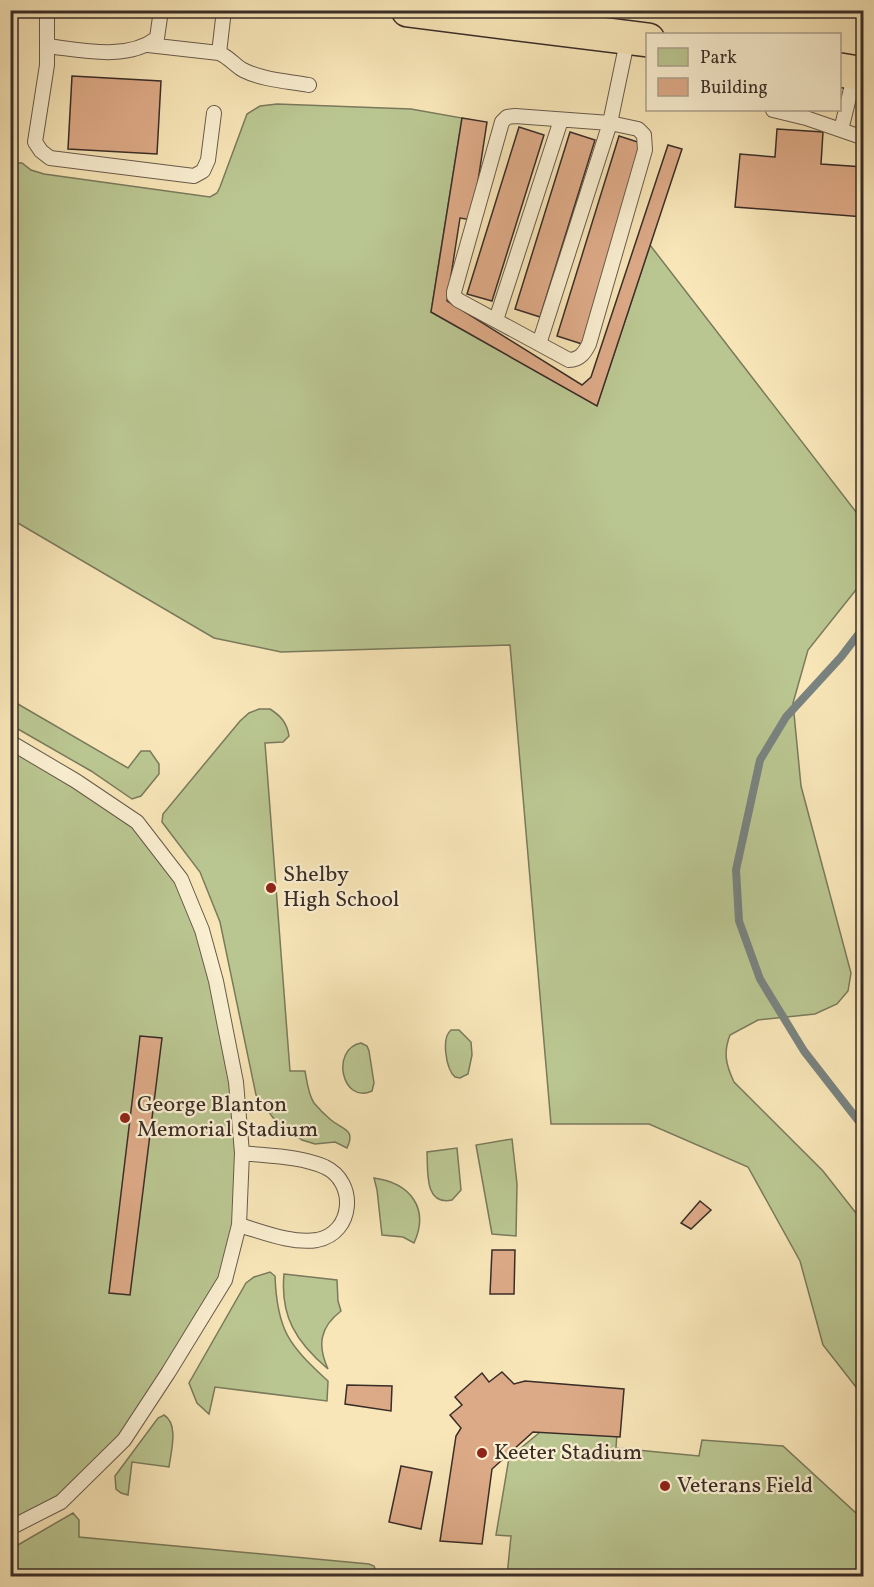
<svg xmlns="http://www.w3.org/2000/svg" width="874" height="1587" viewBox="0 0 874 1587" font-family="Vollkorn,serif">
  <rect width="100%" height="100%" fill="#f8e6b8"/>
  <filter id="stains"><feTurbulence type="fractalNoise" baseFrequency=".00333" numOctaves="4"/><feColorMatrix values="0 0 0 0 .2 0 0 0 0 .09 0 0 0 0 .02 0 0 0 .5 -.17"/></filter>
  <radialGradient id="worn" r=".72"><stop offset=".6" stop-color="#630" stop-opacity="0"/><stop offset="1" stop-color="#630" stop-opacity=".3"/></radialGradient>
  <!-- green -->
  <path fill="#bac691" stroke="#7a7a5c" stroke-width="1.5" d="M277,104L411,109L462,118L431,312L597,406L650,245L863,521V581L808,650L793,703L801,786L851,973L848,991L837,1004L815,1014L758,1020L730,1035C723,1053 726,1065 734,1082L823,1171L863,1222V1396L823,1345L800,1261L748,1167L649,1124H551L510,645L281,652L214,638L11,519V163H22L31,170L44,174L210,197L217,193L220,187L247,114L260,106Z
    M11,700L128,768L141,751H150L159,764V774L141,796L132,799L91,771L11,725Z
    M259,709H270C281,716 287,723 289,736L283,742L265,743L290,1071H305C307,1081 308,1094 314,1103C319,1109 325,1115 331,1120C343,1130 356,1129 347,1148L335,1142L315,1144L302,1140L274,1119L256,1095L220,922L200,872L162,822L163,814L240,721L249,713Z
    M11,742L137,822L181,879L202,930L242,1153L225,1280L124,1440L61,1502L11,1528Z
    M451,1030H459L471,1042L472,1055L468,1074L460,1078L455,1077C446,1069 441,1038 451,1030Z
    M361,1043L367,1046L369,1051L374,1083L372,1091C342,1105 330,1049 361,1043Z
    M512,1139L517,1184L516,1236L492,1234L476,1145Z
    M457,1148L461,1190L452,1200C424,1206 428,1171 427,1152Z
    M374,1178C410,1183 430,1208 414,1243L403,1237L382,1235L377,1190Z
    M270,1272L275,1276C277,1331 289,1345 328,1381L327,1401L215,1387L209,1414L197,1403L189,1383L246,1283L254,1277Z
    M284,1274L337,1280L338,1301L341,1311C320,1327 317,1345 328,1369C296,1342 280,1316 284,1274Z
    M164,1415C179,1424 171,1452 169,1467L132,1462L128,1495L121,1493L116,1489L115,1476L158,1418Z
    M545,1428L617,1433L616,1448L699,1456L702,1440L783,1446L856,1513L863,1514V1576H507L511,1536L496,1535L509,1458Z
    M73,1513L79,1520V1537L369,1564L374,1566L378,1576H11V1549Z"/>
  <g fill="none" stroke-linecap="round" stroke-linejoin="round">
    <!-- stream -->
    <path stroke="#798380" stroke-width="8" d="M864,627L841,657L786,717L760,760L736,870L739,921L760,979L804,1051L864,1128"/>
  </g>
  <!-- building -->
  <path fill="#ddaa87" stroke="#392d28" stroke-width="1.5" d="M72,76L161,81L157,154L68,149Z
    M462,118L487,122L472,220L460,218L447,301L582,385L591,377L668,145L682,149L597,406L431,312Z
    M519,127L544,135L492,301L467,294Z
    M777,129L823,132L821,164L864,167V217L735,207L740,154L775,157Z
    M570,132L595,140L540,317L515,309Z
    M619,136L644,144L582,344L557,336Z
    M140,1036L162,1038L130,1295L109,1293Z
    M700,1201L711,1210L691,1229L681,1223Z
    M492,1250H515L514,1294H490Z
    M502,1372L514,1384L525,1381L624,1389L620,1437L533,1432L492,1469L482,1544L440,1541L456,1436L461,1428L450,1415L462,1405L455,1397L482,1373L489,1382Z
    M347,1385L392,1386L391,1411L345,1404Z
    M401,1466L432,1472L421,1529L389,1522Z"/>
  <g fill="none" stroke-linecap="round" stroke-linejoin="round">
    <!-- service casing -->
    <g stroke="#695b4c" stroke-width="16">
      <path id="service" d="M47,10V65L35,142L41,151L50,158L194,176L203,171L208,160L214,113
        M148,45L219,53C229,57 234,65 243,70C263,80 287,81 309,85
        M47,46C82,50 127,61 157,38L161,10
        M219,53L224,10
        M773,110L806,118L864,138
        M515,116L610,123L638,129L644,135L645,150L589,344C585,352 580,360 569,360L458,300L454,296V292L502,122L507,117Z
        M841,130L855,73
        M496,320L561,120
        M539,344L610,123L628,37
        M10,742L76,781L137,822L181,879L202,930L216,981L236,1082L242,1153L239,1225L225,1280L168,1373L124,1440L61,1502L10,1528
        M239,1225C263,1232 292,1244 317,1240C354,1233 357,1182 325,1167C300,1156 268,1156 242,1153"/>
    </g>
    <!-- trunk casing -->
    <g stroke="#392d28" stroke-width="36">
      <path id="trunk" d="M408,10L648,40
        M840,70L864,74"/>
    </g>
    <!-- service -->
    <use href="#service" stroke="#faefd1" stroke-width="14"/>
    <!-- trunk -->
    <use href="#trunk" stroke="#f8e6b8" stroke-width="33"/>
  </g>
  <!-- markers -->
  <g fill="#8f2418" stroke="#faefd1" stroke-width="2">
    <circle cx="271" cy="888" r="6"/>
    <circle cx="125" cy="1118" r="6"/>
    <circle cx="482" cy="1453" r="6"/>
    <circle cx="665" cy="1486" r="6"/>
  </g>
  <g text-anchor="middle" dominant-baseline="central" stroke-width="4.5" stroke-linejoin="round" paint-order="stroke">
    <!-- poi labels -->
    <g font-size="22" fill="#392d28" stroke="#faefd1" text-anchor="start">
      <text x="283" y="875">Shelby<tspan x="283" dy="25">High School</tspan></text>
      <text x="137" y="1105">George Blanton<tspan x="137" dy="25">Memorial Stadium</tspan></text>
      <text x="494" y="1453">Keeter Stadium</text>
      <text x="677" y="1486">Veterans Field</text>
    </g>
  </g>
  <!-- margin -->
  <rect width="874" height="1587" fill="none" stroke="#f8e6b8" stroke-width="36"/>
  <rect x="12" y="12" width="850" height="1563" fill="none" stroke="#392d28" stroke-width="3"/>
  <rect x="18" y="18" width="838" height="1551" fill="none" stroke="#392d28" stroke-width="1.5"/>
  <!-- legend -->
  <rect x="646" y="33" width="195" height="78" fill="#faefd1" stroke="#ada18d" stroke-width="1.5"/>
  <rect x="658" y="48" width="30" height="18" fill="#bac691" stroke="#ada18d" stroke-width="1.5"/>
  <text x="700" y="63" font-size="18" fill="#392d28">Park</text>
  <rect x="658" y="78" width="30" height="18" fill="#ddaa87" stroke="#ada18d" stroke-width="1.5"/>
  <text x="700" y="93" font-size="18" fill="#392d28">Building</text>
  <rect width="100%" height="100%" filter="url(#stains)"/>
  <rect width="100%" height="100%" fill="url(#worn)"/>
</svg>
